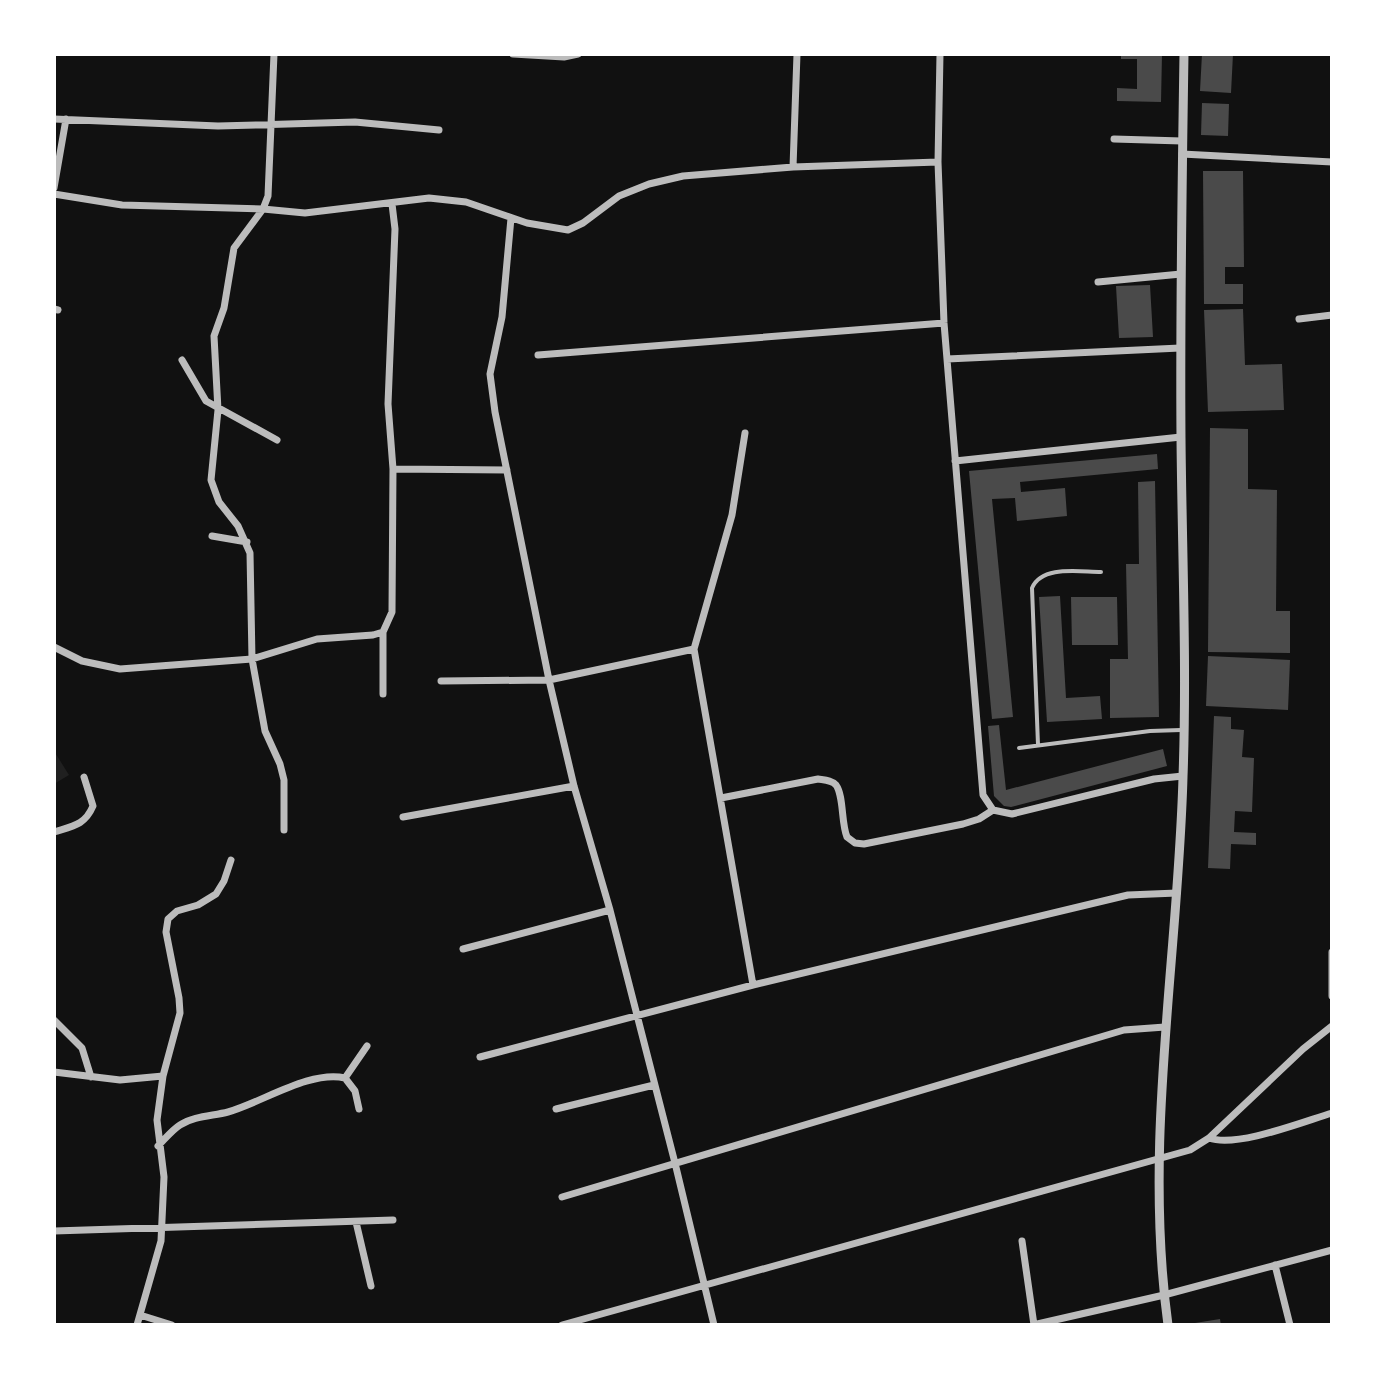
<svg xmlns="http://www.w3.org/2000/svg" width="1386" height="1379" viewBox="0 0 1386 1379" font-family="Signika,sans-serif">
  <rect width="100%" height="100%" fill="#111"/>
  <!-- green -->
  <path fill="#202020" d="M54,751L69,775L54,784Z"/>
  <!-- building -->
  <path fill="#4a4a4a" d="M1121,54H1162L1161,102L1117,101V88L1137,89V59H1121Z
    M1202,54H1233L1231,93L1200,91Z
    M1202,103L1229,104L1228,136L1201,135Z
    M1203,171H1243L1244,267H1225V284H1243V304H1204Z
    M1150,285L1153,337L1119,338L1116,286Z
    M1243,309L1245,365L1282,364L1284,410L1208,412L1204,310Z
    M1210,428L1248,429V489L1277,490L1276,611H1290V653L1208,652Z
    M1157,454L1158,469L1020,482L1021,492L1065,488L1067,516L1017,521L1015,498L992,499L1013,717L992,719L969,471Z
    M1155,481L1159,717L1110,718V659H1128L1126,564H1139L1138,482Z
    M1060,596L1066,698L1100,696L1102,719L1047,722L1039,597Z
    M1071,597H1117L1118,645H1072Z
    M1208,656L1290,660L1288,710L1206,706Z
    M1214,716L1231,717V729L1244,730L1242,757L1254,758L1252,812L1235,811L1234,832L1256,833V845L1231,844L1230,869L1208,868Z
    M999,725L1006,790L1163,749L1167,766L1011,807L1004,806L994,796L988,726Z
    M1220,1319L1221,1325H1195V1323Z"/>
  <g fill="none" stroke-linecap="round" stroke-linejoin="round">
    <!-- service -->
    <path stroke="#bcbcbc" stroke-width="4" d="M1038,745L1032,588C1042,565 1079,572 1101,572
      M1019,748L1150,731L1181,730"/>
    <!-- minor -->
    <path stroke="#bcbcbc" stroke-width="7" d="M274,54L268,196L263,209L234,248L224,308L214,336L218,410L211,480L219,502L238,526L250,553L252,659L265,731L280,764L284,780V830
      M513,54L564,57L578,54
      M940,54L938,162L944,323L983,795L993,810
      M54,119L218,126L355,122L439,130
      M1114,139L1182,141
      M1182,154L1332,162
      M793,167L797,54
      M54,188L66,119
      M54,194L122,205L263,209L305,213L429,198L466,202L527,223L568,230L583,223L619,196L649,184L683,176L793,167L938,162
      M511,218L502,317L490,374L495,412L549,680L574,786L610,910L675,1163L714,1325
      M1098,282L1181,274
      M54,309L58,310
      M1299,319L1332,315
      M538,355L944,323
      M947,359L1180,348
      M182,360L206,401L277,440
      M745,433L732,515L694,649L753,985
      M955,461L1181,437
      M393,469L507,470
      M212,536L247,542
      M383,632V694
      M54,647L82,661L120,669L252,659L317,639L373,635L383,632L392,612L393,469L388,404L395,229L392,204
      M441,681L549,680L694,649
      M721,798L818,779C824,780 832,780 836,785C844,796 841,823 847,837L855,843L864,844L963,824L979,819L993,810
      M993,810L1012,814L1154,779L1183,776
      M403,817L574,786
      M54,832C73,826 85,825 93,806L84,777
      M463,949L610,910
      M1332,952V996
      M54,1020L82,1048L91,1077
      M480,1057L753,985L1128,895L1177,893
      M54,1072L120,1080L163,1076
      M345,1078L367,1046
      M556,1109L654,1085
      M1209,1138C1237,1148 1302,1122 1332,1113
      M158,1146C165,1139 172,1130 180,1125C194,1116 213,1116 228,1112C263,1102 310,1070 345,1078L355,1091L359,1109
      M562,1197L1124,1030L1165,1027
      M356,1222L371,1286
      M54,1231L393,1220
      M1022,1241L1034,1325
      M1275,1265L1290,1325
      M140,1315L172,1325
      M137,1325L161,1241L164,1177L157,1120L163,1076L180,1013L179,998L166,932L168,919L177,911L198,905L216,894L224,881L231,860
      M562,1325L1190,1150L1209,1138L1303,1049L1332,1026
      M1033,1325L1164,1295L1332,1250"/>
    <!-- tertiary -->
    <path stroke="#bcbcbc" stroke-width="9" d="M1168,1325C1143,1142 1178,960 1183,777C1187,664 1182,550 1181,438C1180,310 1182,182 1184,54"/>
  </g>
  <!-- border -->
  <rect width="1386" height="1379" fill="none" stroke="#ffffff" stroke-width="112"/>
</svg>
